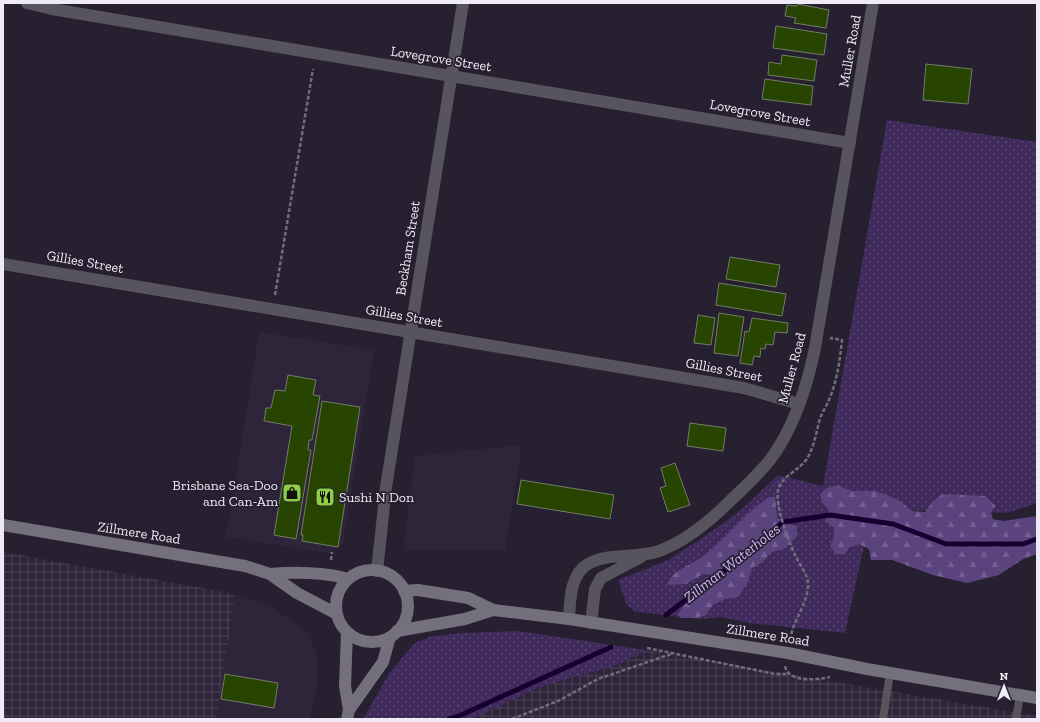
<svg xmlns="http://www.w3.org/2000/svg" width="1040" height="722" viewBox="0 0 1040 722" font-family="'Zilla Slab',serif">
  <defs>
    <pattern id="industrial-grid" width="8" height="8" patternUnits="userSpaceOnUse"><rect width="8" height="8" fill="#2e253b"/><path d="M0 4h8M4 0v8" fill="none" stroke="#4d4558"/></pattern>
    <pattern id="green-dots" width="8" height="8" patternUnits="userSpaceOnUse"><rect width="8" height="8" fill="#3f2a5b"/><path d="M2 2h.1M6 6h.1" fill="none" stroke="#5b4973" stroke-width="1.8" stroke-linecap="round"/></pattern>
    <pattern id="forest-firs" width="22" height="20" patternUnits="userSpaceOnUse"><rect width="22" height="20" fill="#5b447d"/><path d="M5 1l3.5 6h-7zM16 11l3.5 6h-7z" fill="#735f90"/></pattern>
  </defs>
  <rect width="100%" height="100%" fill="#262030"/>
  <!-- built -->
  <path fill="#2e253b" d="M259,332L374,350L343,544L329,553L226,537Z
    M522,445L505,550L403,551L415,456Z
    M235,594L274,608L308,633L317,654V687L310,719H216Z"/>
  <!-- industrial -->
  <path fill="url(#industrial-grid)" d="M3,552L235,594L216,719H3Z
    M646,650L1037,716V719H473L537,688L617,665Z"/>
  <!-- green -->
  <path fill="url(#green-dots)" d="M887,120L1037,142V503L1007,513L872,509L845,633L749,623L721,617L701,619L636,612L627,605L618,580L668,560L701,539L740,511L778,475L823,486Z
    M518,631L646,650L617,665L537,688L473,719H363L390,672L415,643L432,636L463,633Z"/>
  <!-- forest -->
  <path fill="url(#forest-firs)" d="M837,485L851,491H876L899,500L912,511L925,512L932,502L942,494L985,496L996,506L991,512L993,519L1003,521L1037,516V554L1023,559L999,575L967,583L933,575L892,560H871L869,549L859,544L849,548L845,554H836L830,546L834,537V528L825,521L829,510L822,502L820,495L825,489Z
    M769,497H775L777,518L797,527V536L786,548L770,553L763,562L752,568L748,582L738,597L725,599L713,605L706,615L697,618H681L678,615C680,611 682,606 685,604C698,594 711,594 714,575L703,574L686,584L667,585C673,569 686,568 699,559C725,541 743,514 769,497Z"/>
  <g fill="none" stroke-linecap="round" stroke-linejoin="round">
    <!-- stream -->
    <path stroke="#17002f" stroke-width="5" d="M666,615L737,561L783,522L830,515L893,524L946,544H1023L1037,539
      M449,719L459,716L611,647"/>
  </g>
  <!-- building -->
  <path fill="#284401" stroke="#727c69" d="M798,4L829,10L826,28L794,23L796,18L785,16L787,5L797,6Z
    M776,26L827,34L824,55L773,48Z
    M782,55L817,60L814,81L768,75L769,62L781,64Z
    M926,64L972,69L968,104L923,100Z
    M765,79L813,86L811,105L762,99Z
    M730,257L780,265L776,287L726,279Z
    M719,283L786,294L782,316L716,305Z
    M719,313L744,317L738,356L714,353Z
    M698,315L715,318L711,345L694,343Z
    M752,318L788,323L787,333L775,332L773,345L766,344L765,349L761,348L760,357L754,356L752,365L740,363L745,331L749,332Z
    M288,375L316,380L313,395L320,396L312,440H309L308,450H311L296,539L274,535L292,426L264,421L266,408H271L275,390L285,391Z
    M322,401L360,407L338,547L302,541L303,535H301Z
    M690,423L726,428L723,451L687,446Z
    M675,463L690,505L668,512L660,488L666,486L661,468Z
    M521,480L614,495L610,519L517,504Z
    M225,674L278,683L274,708L221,699Z"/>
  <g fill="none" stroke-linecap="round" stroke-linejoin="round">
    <!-- path -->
    <path stroke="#736d7b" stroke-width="2.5" stroke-dasharray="4 2" stroke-linecap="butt" d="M275,295L313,69
      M331,560L332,552
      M790,640C793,619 809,603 808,582C807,574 800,565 796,557C789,542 775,507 778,490C782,475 801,470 808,457C814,446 816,434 819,422C821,414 826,407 829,400C837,381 840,360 842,340L830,338
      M647,648L775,674H789
      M785,666C788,683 817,680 830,677
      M512,719L558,701L598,679L674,653"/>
    <!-- service -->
    <path stroke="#57545d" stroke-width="8" d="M883,719L890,673
      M1016,719L1020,695"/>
    <!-- minor -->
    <path stroke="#57545d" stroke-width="12" d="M27,3L52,9L850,143
      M3,264L744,388L799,404
      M377,571L386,487L463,3"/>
    <!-- tertiary -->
    <path stroke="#57545d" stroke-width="12" d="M569,619C570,601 570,574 588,564C609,552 636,559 659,551C686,541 709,522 730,501C744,488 758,475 770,460C794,428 807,387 815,348L873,3
      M591,623L595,589L601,578L641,557"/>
    <!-- secondary -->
    <path stroke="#75707d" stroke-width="12" d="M3,525L245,566L270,574L297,593L337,614
      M336 606a36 36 0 1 1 72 0a36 36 0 1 1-72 0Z
      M270,574C293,572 326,572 348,579
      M404,591L418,590L468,598L493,610L569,619L788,653L867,669L1037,698
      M397,631L465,619L493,610
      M347,632L345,686L349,710
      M347,719L349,710L383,662L390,637"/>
  </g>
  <!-- icons -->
  <defs>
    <g id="shop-square" transform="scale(1)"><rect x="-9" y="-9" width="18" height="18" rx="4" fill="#8ece43" stroke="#262030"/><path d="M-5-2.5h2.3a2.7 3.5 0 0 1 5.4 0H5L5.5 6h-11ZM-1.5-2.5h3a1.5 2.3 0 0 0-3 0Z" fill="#111"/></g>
    <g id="restaurant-square" transform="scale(1)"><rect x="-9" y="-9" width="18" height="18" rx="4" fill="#8ece43" stroke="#262030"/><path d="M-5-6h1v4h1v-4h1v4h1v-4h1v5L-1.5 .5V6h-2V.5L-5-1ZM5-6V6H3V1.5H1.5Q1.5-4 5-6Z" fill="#111"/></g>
  </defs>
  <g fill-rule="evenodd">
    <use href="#shop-square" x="292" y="493"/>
    <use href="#restaurant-square" x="325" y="497"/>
  </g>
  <g text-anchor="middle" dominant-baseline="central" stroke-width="3.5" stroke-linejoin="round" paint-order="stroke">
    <!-- street labels -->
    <g font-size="14" fill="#efebf6" stroke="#262030">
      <text transform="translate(850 51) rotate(-80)">Muller Road</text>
      <text transform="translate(441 59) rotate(9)">Lovegrove Street</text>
      <text transform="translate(760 113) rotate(10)">Lovegrove Street</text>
      <text transform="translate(408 248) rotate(-81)">Beckham Street</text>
      <text transform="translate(85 262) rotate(10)">Gillies Street</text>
      <text transform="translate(404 316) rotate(10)">Gillies Street</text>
      <text transform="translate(792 368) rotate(-75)">Muller Road</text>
      <text transform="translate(724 370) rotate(11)">Gillies Street</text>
      <text transform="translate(139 533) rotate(9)">Zillmere Road</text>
      <text transform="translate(768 635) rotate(9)">Zillmere Road</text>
    </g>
    <!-- poi labels -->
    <g font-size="14" fill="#efebf6" stroke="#262030" text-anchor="end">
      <text x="278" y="485">Brisbane Sea-Doo<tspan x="278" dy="16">and Can-Am</tspan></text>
      <text x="339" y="497" text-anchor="start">Sushi N Don</text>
    </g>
    <!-- water labels -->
    <g font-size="15" font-style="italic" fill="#d2b8fe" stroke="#262030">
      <text transform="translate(732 563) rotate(-38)">Zillman Waterholes</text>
    </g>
  </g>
  <!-- border -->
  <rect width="1040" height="722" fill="none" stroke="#efebf6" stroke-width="8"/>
  <!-- north arrow -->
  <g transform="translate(1004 686)" stroke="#262030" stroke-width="3" paint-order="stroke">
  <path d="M0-3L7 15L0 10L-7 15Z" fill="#efebf6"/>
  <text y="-6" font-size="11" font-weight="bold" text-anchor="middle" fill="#efebf6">N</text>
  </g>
</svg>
